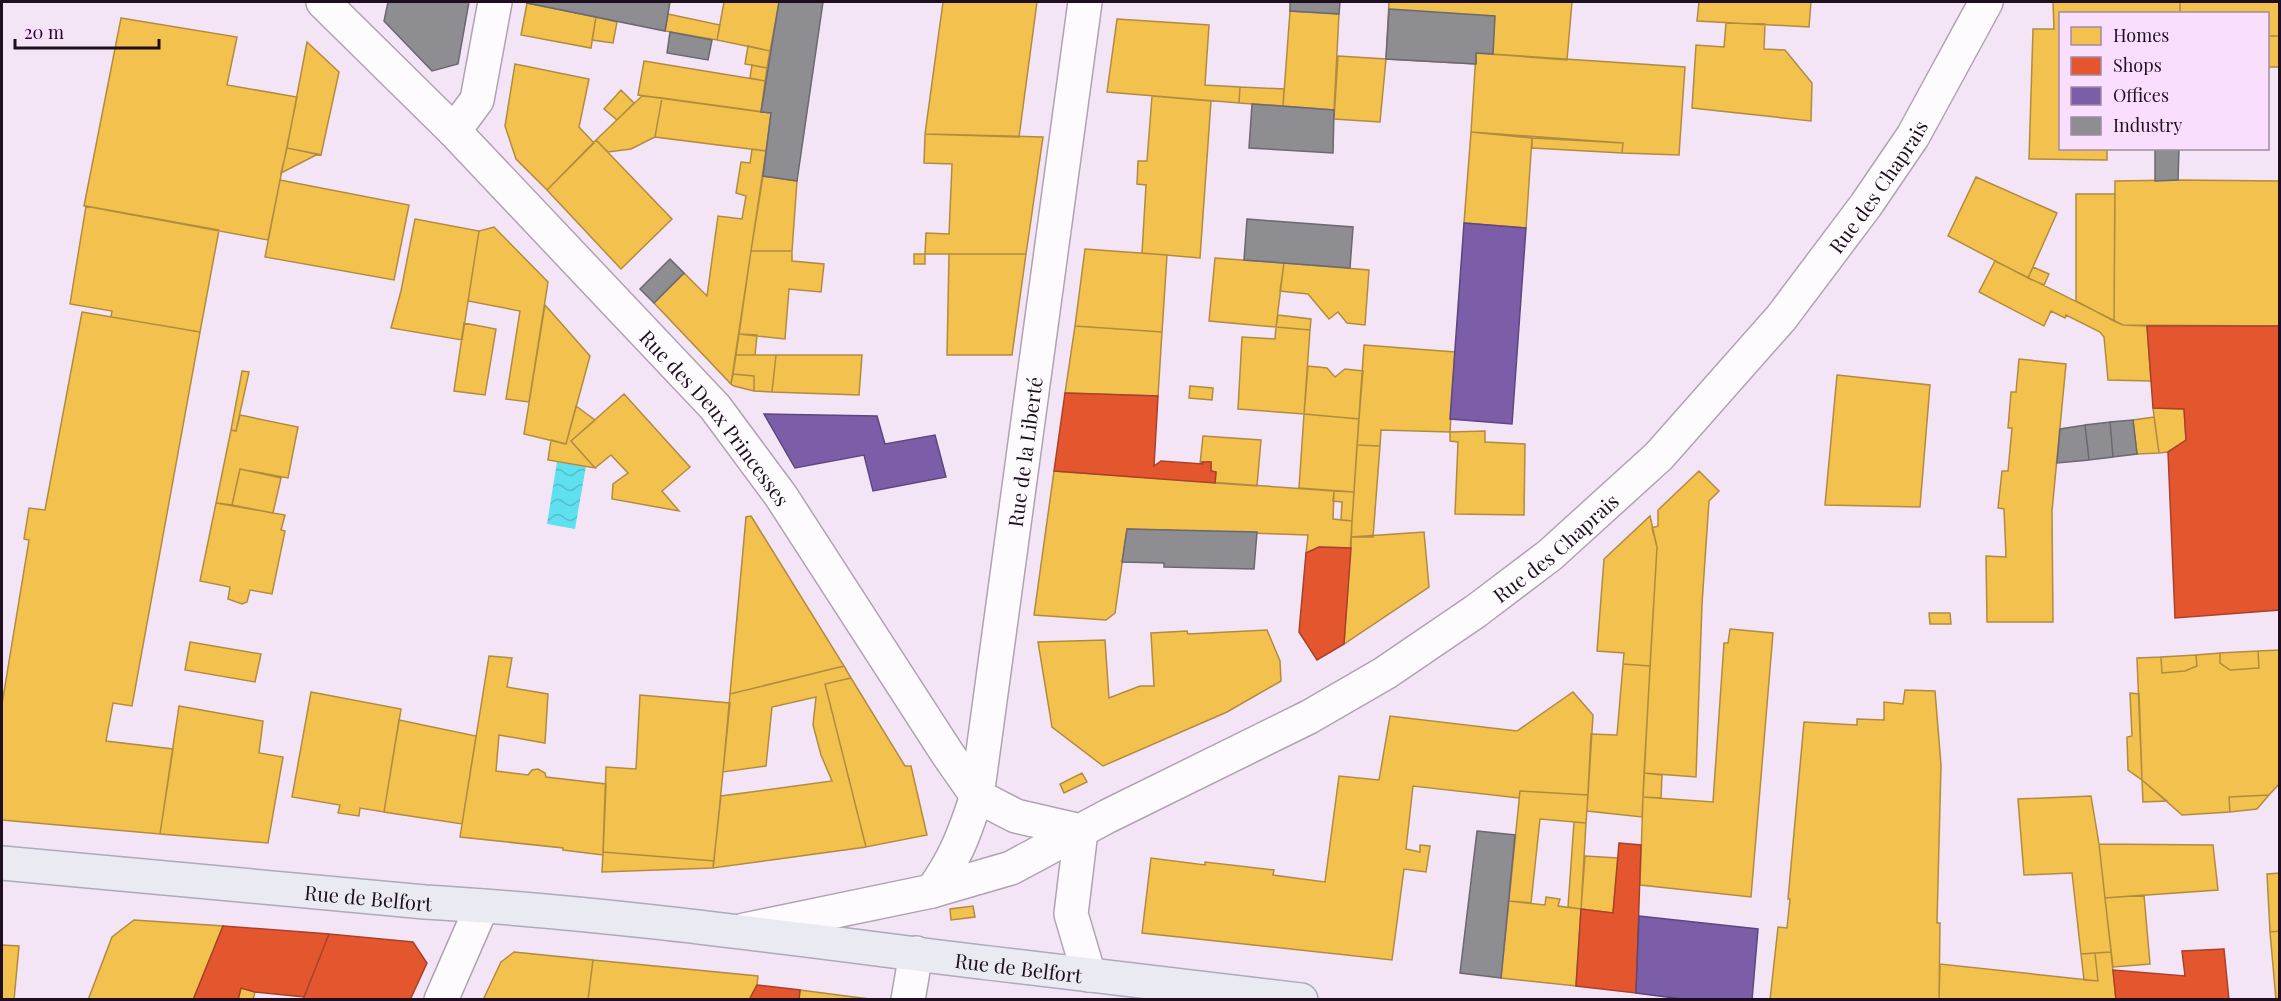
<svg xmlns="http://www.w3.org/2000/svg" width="2281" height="1001" viewBox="0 0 2281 1001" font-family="'Playfair Display',serif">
  <defs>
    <pattern id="water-waves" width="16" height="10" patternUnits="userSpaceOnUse" patternTransform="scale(1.5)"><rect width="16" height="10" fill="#5fe0ee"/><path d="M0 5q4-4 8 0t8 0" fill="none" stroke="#52bfcc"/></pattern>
  </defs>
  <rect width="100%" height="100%" fill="#f4e5f6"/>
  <!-- water -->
  <path fill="url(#water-waves)" d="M557,462L586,466L575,529L547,524Z"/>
  <!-- homes -->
  <path fill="#f2c14e" stroke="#b28b40" stroke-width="1.5" d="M724,2H779L770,51L717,40Z
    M943,2H1037L1019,137L925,134Z
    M1389,2H1572L1567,60L1476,53V64L1386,59Z
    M1699,2H1811L1809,27L1697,21Z
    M2053,2H2180V14H2060V148H2107V160L2029,159L2033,29H2054Z
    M2180,2H2280V36H2268V14H2180Z
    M527,3L596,17L591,48L521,35Z
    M1290,11L1339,14L1334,110L1283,106Z
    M668,14L720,25L717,40L665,31Z
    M596,17L617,22L613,43L592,40Z
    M121,18L237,37L227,85L297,97L268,240L84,206Z
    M1117,19L1209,25L1205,85L1240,87L1239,103L1107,92Z
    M1726,23L1765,24L1764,49L1785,50L1812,83L1811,121L1692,108L1696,45L1724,47Z
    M2268,36H2280V67H2268Z
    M307,42L339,72L321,155L287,148Z
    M748,46L770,51L767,68L745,64Z
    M1476,53L1685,67L1679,155L1622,153L1623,143L1471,132Z
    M1338,56L1386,59L1380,122L1334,119Z
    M644,61L765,81L761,112L638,95Z
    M515,64L589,79L579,127L594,143L547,190L516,159L505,126Z
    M752,65L767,68L765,81L750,78Z
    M1240,87L1284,89L1283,106L1239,103Z
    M621,90L634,103L617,120L604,109Z
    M642,96L662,98L655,137L631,149L608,152L596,140Z
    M1152,96L1211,101L1200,258L1142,253L1146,185L1137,184L1138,161H1147Z
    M662,98L771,113L766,151L655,137Z
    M1471,132L1532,138L1526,228L1464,223Z
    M925,134L1043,137L1026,254H925L926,233L949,234L952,164L924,163Z
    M1532,138L1623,143L1622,153L1532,148Z
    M596,140L672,219L621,269L547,190Z
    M287,148L318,154L281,173Z
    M752,149L766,151L731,384L654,303L684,273L707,296L718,216L742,219L746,196L736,193L741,162L750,163Z
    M763,176L797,181L792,251H751Z
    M1976,177L2057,213L2028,278L1948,236Z
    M280,180L409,205L394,280L265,257Z
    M2178,180L2280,181V326L2123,325L2114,321L2115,181Z
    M2076,194H2115L2114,321L2076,301Z
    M86,206L219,230L200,332L111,317L112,311L70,304Z
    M415,219L479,231L462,340L391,328L401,291Z
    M494,227L548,282L529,402L506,399L520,311L468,301L479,231Z
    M1085,249L1167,255L1162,332L1075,326Z
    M751,251H792V261L824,264L821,292L789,289L785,339L739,334Z
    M914,254H925V264H914Z
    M949,254H1026L1012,355H947Z
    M1215,258L1284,263L1276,327L1209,321Z
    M1995,261L2123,325L2147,326L2151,381L2108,380L2104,337L2100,332L2066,315L2065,318L2051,311L2044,326L1979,292Z
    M1284,263L1369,270L1365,325L1347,323L1338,312L1329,319L1308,294L1280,291Z
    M2033,267L2049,274L2044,285L2028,278Z
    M545,305L590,356L566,444L524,434Z
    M82,312L200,332L132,706L113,703L106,741L173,749L160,834L2,820V704L29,540L24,539L29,508L45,510Z
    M1278,315L1311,319L1310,330L1276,327Z
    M464,323L496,329L485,395L454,391Z
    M1075,326L1162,332L1158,396L1065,393Z
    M1276,327L1310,330L1304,414L1238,409L1242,337L1275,339Z
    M739,334L757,335L755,355H736Z
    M1364,345L1455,352L1450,432L1381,430L1380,446L1357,445Z
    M736,355H776L772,392L754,391V376L733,374Z
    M776,355H862L859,395L772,392Z
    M2019,359L2066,364L2052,511L2053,622H1987L1986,556L2006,557L2004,509L1998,508L2002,471H2008L2012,428H2008L2011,392H2016Z
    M1308,366L1327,368L1335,377L1345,369L1363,371L1359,419L1304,414Z
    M242,371L249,372L236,431L231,430Z
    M733,374L754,376V391L734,386L731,384Z
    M1837,375L1930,385L1920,507L1825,505Z
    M1190,386L1213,388L1212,400L1189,398Z
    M624,394L690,467L662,491L679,511L612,499L613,484L628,473L611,455L595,468L571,441Z
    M576,406L595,420L571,441L595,468L548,460L551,440L566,444Z
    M2153,408L2184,409L2186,440L2168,452L2159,453Z
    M1304,414L1359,419L1354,492L1299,488Z
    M240,415L298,427L288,478L240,469L232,505L216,503L231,430L236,431Z
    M2154,417L2159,453L2137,454L2133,420Z
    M1485,431V442L1525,444L1524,515L1455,514L1458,442L1450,441V432Z
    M1203,436L1261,440L1257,486L1215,483L1216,472L1211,471V462H1202L1203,464H1200Z
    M1357,445L1380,446L1373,537H1351Z
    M240,469L281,478L273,513L232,505Z
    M1054,471L1334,491L1333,519L1352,521L1351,548L1319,547L1306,553L1308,535L1127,529L1115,613L1106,620L1034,615Z
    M1699,471L1719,491L1709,501L1702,604L1696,777L1644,773L1657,547L1652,528L1658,526V510Z
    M1334,491L1354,492L1352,521L1341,520L1342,502L1333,501Z
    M216,503L285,515L281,530L285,531L272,594L250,590L247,602L242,604L228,599L230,587L200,581Z
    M751,516L844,666L730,694L746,517Z
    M1650,516L1657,547L1650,666L1623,664L1624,653L1597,651L1604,559Z
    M1424,532L1429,587L1344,644L1351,537Z
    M1929,613H1950L1951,624H1930Z
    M1730,629L1773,633L1751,897L1640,885L1643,797L1713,802L1724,643H1728Z
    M1267,630L1280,661L1281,681L1227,712L1103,766L1052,727L1038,642L1105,640L1109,698L1140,686H1154L1151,633L1187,631L1188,634Z
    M190,642L261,654L255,682L185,670Z
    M2280,650V783L2269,795L2229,797L2230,812L2182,815L2142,780L2137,658L2161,657L2162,673L2185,671L2197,666L2196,655L2220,653V663L2230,670L2259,668L2258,651Z
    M2258,651L2259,668L2230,670L2220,663V653Z
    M2196,655L2197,666L2185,671L2162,673L2161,657Z
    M489,656L512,658L507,687L548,694L545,743L499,735L496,771L528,775L532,770L538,769L545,773L546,777L606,784L603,855L563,850V848L460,837Z
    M1623,664L1650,666L1642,817L1587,811L1591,734L1617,735Z
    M844,666L851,678L825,684L866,847L713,868L721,796L832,781L821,755L813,725L816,697L772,707L766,766L723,772L730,694Z
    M851,678L905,766H911L927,835L866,847L825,684Z
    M1905,690L1935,691L1941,765L1937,923H1940L1939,1000H1770L1778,927L1787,928L1790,899H1788L1804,722L1857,725V719L1884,720V702L1903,704Z
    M311,692L401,709L384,812L360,808L359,816L338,813L340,805L292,797Z
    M1573,692L1593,715L1588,795L1520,791L1519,798L1413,786L1406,849L1420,852V845L1430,846L1426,872L1404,869L1392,960L1142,933L1151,858L1205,865V862L1274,870L1273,875L1325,882L1339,776L1379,780L1390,716L1517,731Z
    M2130,693L2139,694L2142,780L2128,770L2127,737L2132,736Z
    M640,695L730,703L714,861L603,852L606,767L636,769Z
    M179,706L263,721L259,753L283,757L268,843L160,834Z
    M399,720L476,736L462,824L384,812Z
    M1082,773L1087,782L1064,793L1060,784Z
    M1644,773L1662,775L1661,798L1643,797Z
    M2142,780L2167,801L2143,802Z
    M1520,791L1588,795L1586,823L1540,819L1531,903L1509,901Z
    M2269,795L2257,809L2230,812L2229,797Z
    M2091,796L2099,844L2111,952L2081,954L2072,873L2024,875L2018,799Z
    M1574,822L1586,823L1581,909L1568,907Z
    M2099,844L2213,845L2218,890L2105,898Z
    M603,852L714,861L713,868L602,872Z
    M1585,856L1618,858L1613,913L1581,909Z
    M2280,873V931L2270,932L2267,874Z
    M2144,895L2150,964L2113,967L2105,898Z
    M1546,897L1560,899L1558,906L1581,909L1576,986L1501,978L1509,901L1545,905Z
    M973,906L975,917L951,920L950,909Z
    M134,920L223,926L193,1000H88L112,937Z
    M2280,931V1000H2276L2270,932Z
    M2,945L19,946L14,1000H2Z
    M514,952L593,960L588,1000H483L501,962Z
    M2111,952L2116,1000H1939L1940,964L2098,981L2095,953Z
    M2095,953L2098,981L2084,980L2081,954Z
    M593,960L758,976L757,985L749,1000H588Z
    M241,988L255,992L253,1000H238Z
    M800,990L846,996L878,1000H799Z"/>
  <!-- shops -->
  <path fill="#e4572e" stroke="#a9412a" stroke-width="1.5" d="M2147,326H2280V610L2175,618L2168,452L2186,440L2184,409L2153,408Z
    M1065,393L1158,396L1154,466L1161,461L1203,464L1202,462H1211V471L1216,472L1215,483L1054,471Z
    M1319,547L1351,548L1344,644L1317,660L1299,632L1306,553Z
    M1619,843L1641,845L1636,993L1576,986L1581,909L1613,913Z
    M223,926L329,934L304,997L255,992L241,988L238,1000H193Z
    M329,934L413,942L427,963L410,1000H303Z
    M2224,949L2229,1000H2116L2113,970L2185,976L2182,951Z
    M757,985L800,990L799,1000H749Z"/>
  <!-- offices -->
  <path fill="#7b5ea7" stroke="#5f467e" stroke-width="1.5" d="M1464,223L1526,228L1512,424L1450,419Z
    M764,414L877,416L885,444L935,435L946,477L873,491L864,455L795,468Z
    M1639,916L1758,929L1752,1000H1690L1636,993Z"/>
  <!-- industry -->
  <path fill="#8d8d92" stroke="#6c6770" stroke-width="1.5" d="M388,2H469L458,64L432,71L384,21Z
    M528,2H670L665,31L527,3Z
    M779,2H823L797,181L763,176L771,113L761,112Z
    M1290,2H1340L1339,14L1290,11Z
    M1389,9L1495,16L1493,54L1476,53V64L1386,59Z
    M670,32L712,40L708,60L667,53Z
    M1252,104L1334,110L1333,153L1249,148Z
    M2155,148H2179L2178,180L2155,181Z
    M1247,219L1353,227L1350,268L1244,260Z
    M670,259L684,273L654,303L640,289Z
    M2133,420L2137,454L2113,457L2110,422Z
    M2110,422L2113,457L2089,460L2085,425Z
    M2085,425L2089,460L2057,463L2060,429Z
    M1127,529L1257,532L1254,569L1164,567V563L1122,562Z
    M1477,831L1515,835L1501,978L1460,973Z"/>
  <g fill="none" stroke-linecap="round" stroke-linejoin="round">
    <!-- minor casing -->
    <g stroke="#b1a2b3" stroke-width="36">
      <g id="minor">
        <path id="s1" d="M323,2L454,131L715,407L781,496L947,753L977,796L1016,816L1081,831"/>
        <path d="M454,131L477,100L495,2"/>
        <path d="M1081,831L1071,914L1089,975"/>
        <path id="s2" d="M932,891C956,858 964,834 977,796L1085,2"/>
        <path id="s3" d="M744,930L932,891L1011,868L1108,816L1309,717L1385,673L1476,611L1550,555L1659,456L1781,318L1866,205L1913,136L1986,2"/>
        <path d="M441,1000L482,906"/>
        <path d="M908,1000L916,953"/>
      </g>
    </g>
    <!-- major casing -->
    <g stroke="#aca9bb" stroke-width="36">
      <g id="major">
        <path id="s4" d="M2,863L425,902C613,913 802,940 989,963C1093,976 1197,988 1301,1000"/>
      </g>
    </g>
    <!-- minor -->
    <use href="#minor" stroke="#fdfbfe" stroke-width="33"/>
    <!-- major -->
    <use href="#major" stroke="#e9eaf2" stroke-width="33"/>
  </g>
  <g text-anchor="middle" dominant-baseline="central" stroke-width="6" stroke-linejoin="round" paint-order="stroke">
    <!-- street labels -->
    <g font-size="20" fill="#1e0e20" stroke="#f9defd">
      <text stroke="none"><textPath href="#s3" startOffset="1394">Rue des Chaprais</textPath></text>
      <text stroke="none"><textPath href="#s1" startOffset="572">Rue des Deux Princesses</textPath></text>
      <text stroke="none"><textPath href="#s2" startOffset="453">Rue de la Liberté</textPath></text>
      <text stroke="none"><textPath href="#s3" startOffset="908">Rue des Chaprais</textPath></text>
      <text stroke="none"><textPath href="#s4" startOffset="368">Rue de Belfort</textPath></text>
      <text stroke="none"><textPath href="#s4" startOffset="1022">Rue de Belfort</textPath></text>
    </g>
  </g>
  <!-- border -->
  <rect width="2281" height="1001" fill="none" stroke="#1e0e20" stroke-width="6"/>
  <!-- legend -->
  <rect x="2059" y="12" width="210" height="138" fill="#f9defd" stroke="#a18ba5" stroke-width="1.5"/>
  <rect x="2071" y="27" width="30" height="18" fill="#f2c14e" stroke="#a18ba5" stroke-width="1.5"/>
  <text x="2113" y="42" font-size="18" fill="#1e0e20">Homes</text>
  <rect x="2071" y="57" width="30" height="18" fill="#e4572e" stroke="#a18ba5" stroke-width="1.5"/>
  <text x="2113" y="72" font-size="18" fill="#1e0e20">Shops</text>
  <rect x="2071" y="87" width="30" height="18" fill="#7b5ea7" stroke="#a18ba5" stroke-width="1.5"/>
  <text x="2113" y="102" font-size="18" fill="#1e0e20">Offices</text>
  <rect x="2071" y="117" width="30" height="18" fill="#8d8d92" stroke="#a18ba5" stroke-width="1.5"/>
  <text x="2113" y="132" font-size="18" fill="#1e0e20">Industry</text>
  <!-- scale -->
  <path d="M15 39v9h144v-9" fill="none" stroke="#1e0e20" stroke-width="3"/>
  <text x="24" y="39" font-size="18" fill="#1e0e20" stroke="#f9defd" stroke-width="4.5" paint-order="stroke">20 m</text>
</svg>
